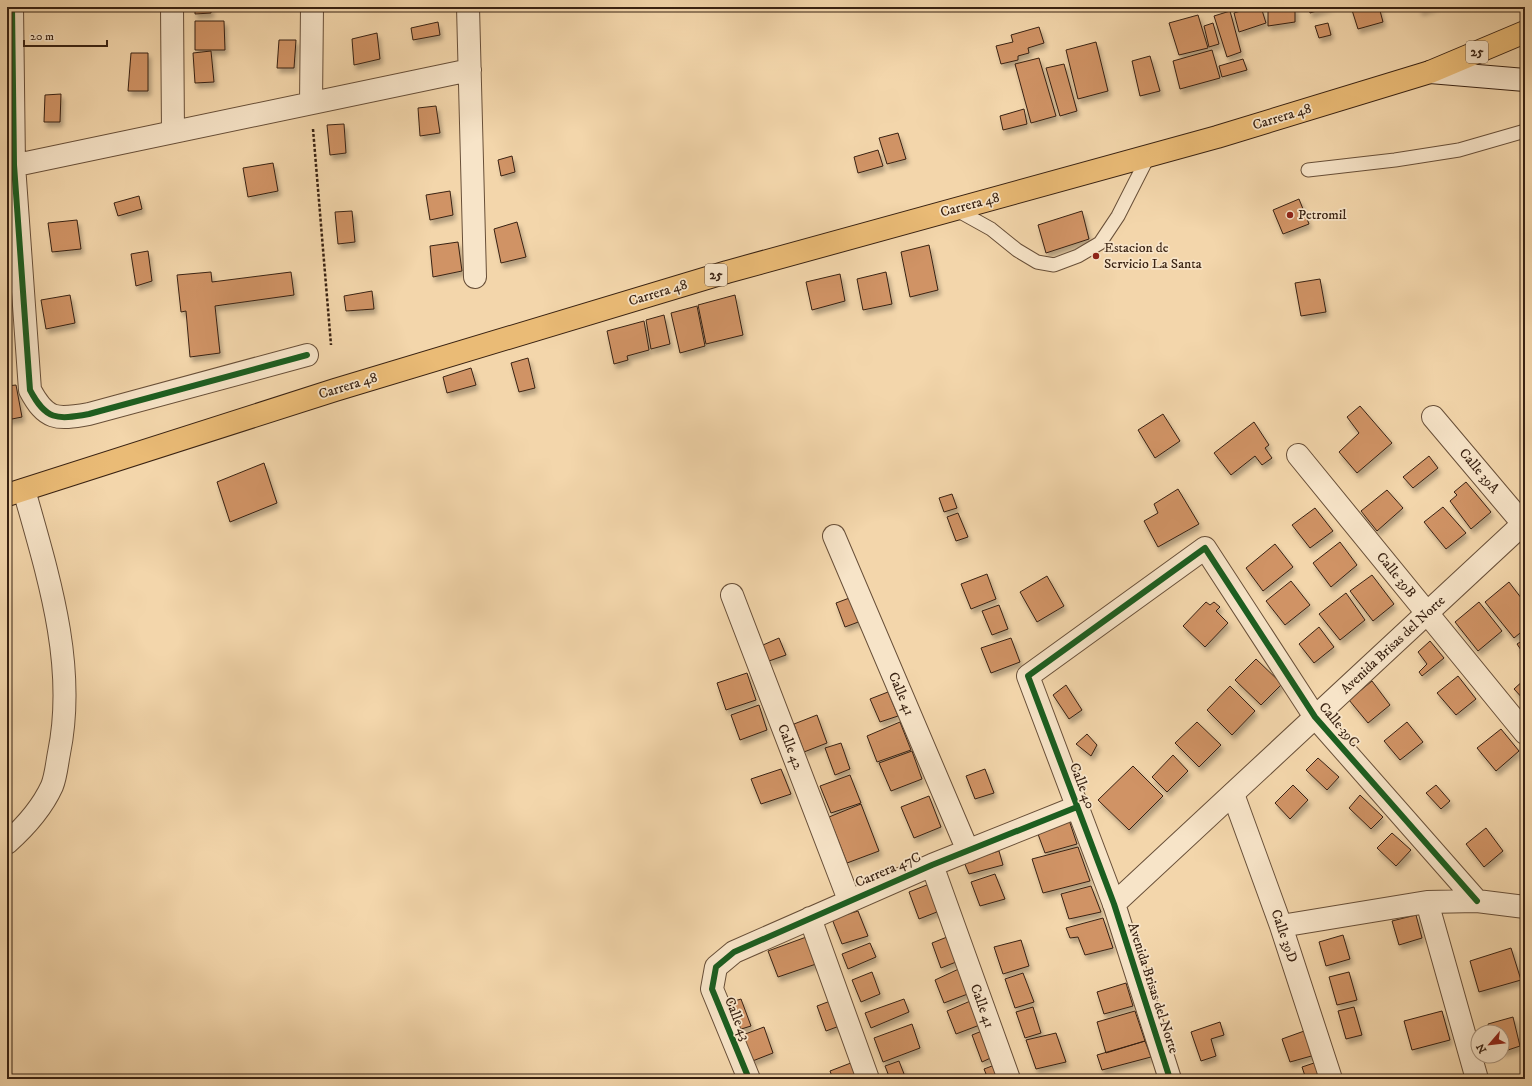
<svg xmlns="http://www.w3.org/2000/svg" width="1532" height="1086" viewBox="0 0 1532 1086" font-family="'IM FELL DW Pica',serif">
  <defs>
    <filter id="shadow"><feDropShadow dx="2.5" dy="4.5" stdDeviation="2" flood-color="#0004"/></filter>
  </defs>
  <rect width="100%" height="100%" fill="#f3d6ab"/>
  <filter id="stains"><feTurbulence type="fractalNoise" baseFrequency=".005" numOctaves="4"/><feColorMatrix values="0 0 0 0 .2 0 0 0 0 .09 0 0 0 0 .02 0 0 0 .5 -.17"/></filter>
  <radialGradient id="worn" r=".72"><stop offset=".6" stop-color="#630" stop-opacity="0"/><stop offset="1" stop-color="#630" stop-opacity=".3"/></radialGradient>
  <!-- building -->
  <path fill="#d09365" stroke="#392212" filter="url(#shadow)" d="M195,7H211V13L195,14Z
    M1254,7H1261L1266,23L1239,32L1234,13Z
    M1295,7V22L1268,26V10Z
    M1309,7H1330L1310,13Z
    M1351,7H1379L1383,22L1358,29Z
    M1419,7H1434L1420,11Z
    M1230,11L1241,52L1227,57L1214,16Z
    M1198,15L1208,48L1179,55L1169,23Z
    M195,21H224L225,50H195Z
    M438,22L440,35L413,40L411,28Z
    M1213,23L1219,44L1209,47L1204,26Z
    M1328,23L1331,35L1319,38L1315,26Z
    M1039,27L1044,43L1028,48L1029,53L1018,56V60L1001,64L996,46L1013,42L1011,35Z
    M377,33L380,59L354,65L352,39Z
    M279,40H296L294,68H277Z
    M1096,42L1108,91L1078,99L1066,50Z
    M1212,50L1220,78L1180,89L1173,61Z
    M211,51L214,82L195,83L193,53Z
    M131,53H148V91H128Z
    M1150,56L1160,91L1140,96L1132,61Z
    M1039,58L1056,116L1031,123L1015,64Z
    M1243,59L1247,70L1222,77L1219,66Z
    M1064,64L1077,111L1060,116L1046,68Z
    M61,94L60,122H44L45,95Z
    M436,106L440,133L420,136L418,108Z
    M1024,109L1027,124L1003,130L1000,116Z
    M344,124L346,153L330,155L327,125Z
    M898,133L906,159L887,164L879,138Z
    M878,150L883,166L858,173L854,157Z
    M512,156L515,172L501,176L498,160Z
    M273,163L278,191L248,197L243,168Z
    M450,191L453,215L430,220L426,195Z
    M139,196L142,209L118,216L114,203Z
    M1299,199L1309,224L1283,234L1273,210Z
    M352,211L355,242L338,244L335,212Z
    M1082,211L1089,239L1046,253L1038,225Z
    M77,220L81,249L52,252L48,223Z
    M517,222L526,257L501,263L494,229Z
    M458,242L462,271L433,277L430,246Z
    M929,245L938,290L910,297L901,252Z
    M148,251L152,281L136,286L131,254Z
    M211,272L212,282L291,272L294,295L215,306L220,353L190,357L186,311L181,312L177,275Z
    M886,272L892,304L863,310L857,279Z
    M840,274L845,301L812,310L806,282Z
    M1320,279L1326,312L1301,316L1295,283Z
    M372,291L374,309L346,311L344,296Z
    M70,295L75,323L46,329L41,300Z
    M735,295L743,335L706,344L698,305Z
    M697,306L705,346L680,353L671,313Z
    M664,315L670,344L651,349L646,320Z
    M644,321L649,350L627,356L628,360L614,364L607,331Z
    M528,358L535,388L519,392L511,363Z
    M471,368L476,385L447,393L443,377Z
    M16,385L22,417L7,420V386Z
    M1360,406L1392,443L1357,473L1339,452L1359,433L1347,417Z
    M1163,414L1180,441L1155,458L1138,430Z
    M1254,422L1269,445L1265,448L1272,458L1262,465L1255,456L1231,475L1214,453Z
    M1429,456L1438,468L1413,488L1403,477Z
    M264,463L277,503L230,522L217,482Z
    M1466,482L1491,512L1471,529L1450,501L1457,495L1454,492Z
    M1178,489L1199,524L1158,547L1144,521L1158,513L1154,504Z
    M1387,490L1403,508L1377,531L1361,511Z
    M952,494L957,508L944,512L939,498Z
    M1443,507L1466,533L1446,549L1424,522Z
    M1315,508L1333,531L1310,548L1292,525Z
    M958,513L968,537L956,541L947,517Z
    M1340,542L1357,565L1331,587L1313,563Z
    M1275,544L1293,567L1263,591L1246,568Z
    M987,574L996,599L971,609L961,584Z
    M1372,575L1394,604L1373,621L1350,591Z
    M1047,576L1064,606L1037,622L1020,592Z
    M1291,581L1310,605L1285,625L1266,601Z
    M1509,582L1525,603V629L1514,638L1485,602Z
    M1346,593L1365,620L1340,640L1319,614Z
    M852,597L861,621L845,627L836,603Z
    M1206,602L1210,605L1214,602L1220,607L1216,611L1228,623L1205,647L1183,626Z
    M1479,602L1502,631L1478,651L1455,622Z
    M999,605L1008,629L992,635L982,611Z
    M1319,627L1334,647L1314,663L1299,644Z
    M779,638L786,655L769,661L763,645Z
    M1011,638L1020,662L991,673L981,648Z
    M1525,639V656L1517,644Z
    M1430,641L1444,658L1422,676L1419,672L1427,664L1418,652Z
    M1256,659L1282,684L1261,705L1235,680Z
    M747,673L756,700L726,710L717,683Z
    M1458,676L1476,699L1456,715L1437,693Z
    M1525,679V701L1514,689Z
    M1372,681L1390,705L1368,723L1349,700Z
    M1066,685L1082,710L1069,719L1053,695Z
    M1230,686L1255,711L1232,735L1207,710Z
    M888,692L898,716L880,722L870,699Z
    M759,705L767,730L740,740L731,715Z
    M817,715L827,743L804,752L794,724Z
    M900,722L911,750L877,762L867,736Z
    M1197,722L1221,745L1199,767L1175,743Z
    M1407,722L1423,742L1400,760L1384,741Z
    M1501,729L1519,751L1496,771L1477,748Z
    M1087,734L1097,745L1091,756L1076,744Z
    M841,743L850,769L835,775L825,748Z
    M912,751L922,779L891,791L879,763Z
    M1173,755L1188,771L1167,792L1152,777Z
    M1318,758L1339,777L1327,790L1306,770Z
    M1133,766L1163,796L1129,830L1098,800Z
    M781,769L791,794L761,804L751,779Z
    M985,769L994,793L975,799L966,776Z
    M850,775L861,803L831,813L820,786Z
    M1293,785L1308,800L1290,819L1275,803Z
    M1436,785L1450,801L1441,809L1426,793Z
    M1360,795L1383,817L1371,829L1349,808Z
    M929,796L941,827L914,838L901,807Z
    M861,804L879,851L847,863L829,817Z
    M1068,817L1077,844L1045,853L1035,826Z
    M1486,828L1503,851L1484,867L1466,844Z
    M1392,833L1411,850L1396,866L1377,848Z
    M1078,847L1090,881L1043,893L1032,859Z
    M999,851L1003,865L969,874L964,862Z
    M995,874L1005,899L980,906L971,882Z
    M932,883L942,910L919,919L909,892Z
    M1091,886L1101,912L1069,919L1061,894Z
    M858,911L868,936L842,944L832,919Z
    M1416,915L1422,938L1399,945L1392,921Z
    M1103,918L1113,948L1085,955L1078,937L1070,938L1066,928Z
    M952,935L961,960L941,968L932,943Z
    M1343,935L1350,959L1326,966L1319,942Z
    M809,936L819,963L778,977L768,951Z
    M1021,940L1029,966L1003,974L994,947Z
    M870,943L876,957L848,969L842,954Z
    M1511,948L1521,980L1479,992L1470,961Z
    M963,967L973,992L944,1003L935,980Z
    M872,972L880,994L861,1002L852,980Z
    M1349,972L1357,1000L1337,1005L1329,977Z
    M1023,973L1034,1002L1015,1008L1005,979Z
    M1126,983L1133,1006L1104,1014L1097,992Z
    M741,999L751,1026L738,1030L728,1003Z
    M904,999L909,1012L871,1028L865,1013Z
    M975,999L985,1023L956,1034L947,1011Z
    M833,1000L842,1025L826,1031L817,1006Z
    M1033,1007L1041,1033L1025,1038L1016,1012Z
    M1354,1007L1362,1035L1346,1039L1338,1011Z
    M1135,1011L1145,1041L1106,1053L1097,1022Z
    M1442,1011L1450,1040L1412,1050L1404,1021Z
    M1513,1017L1520,1046L1502,1052V1032H1490L1488,1024Z
    M1220,1022L1224,1035L1211,1039L1216,1056L1201,1061L1191,1032Z
    M912,1024L920,1048L883,1062L874,1038Z
    M764,1027L773,1053L750,1062L740,1036Z
    M987,1029L997,1055L982,1062L972,1035Z
    M1307,1030L1315,1055L1290,1062L1282,1039Z
    M1056,1033L1066,1062L1036,1069L1026,1040Z
    M1145,1041L1151,1057L1102,1070L1097,1055Z
    M856,1061L863,1079H833L830,1071Z
    M899,1061L906,1079H890L885,1066Z
    M1317,1062L1323,1079H1306L1302,1067Z
    M1000,1063L1006,1079H988L984,1069Z
    M1157,1075L1158,1079H1144Z"/>
  <g fill="none" stroke-linecap="round" stroke-linejoin="round">
    <!-- service casing -->
    <g stroke="#684f38" stroke-width="15">
      <path id="service" d="M1308,170L1395,160L1459,150L1525,131
        M955,209L991,229L1017,250L1037,262L1054,265L1078,256L1100,243L1118,216L1149,155"/>
    </g>
    <!-- minor casing -->
    <g stroke="#684f38" stroke-width="24">
      <path id="minor" d="M12,7L14,165L30,390C46,420 56,420 89,414L307,355
        M172,7L173,132
        M468,7L475,277
        M311,103L312,7
        M7,167L470,70
        M1433,417L1525,526
        M1298,455L1525,733
        M834,536L968,851
        M732,595L849,900
        M1233,794L1281,926L1331,1079
        M7,843C25,827 42,808 52,786C56,776 57,763 59,753C77,665 48,575 24,490
        M932,865L1009,1079
        M1427,902L1477,1079
        M1114,904L1028,676L1205,548L1315,717L1477,901
        M810,918L868,1079
        M1281,926L1427,902L1477,901L1525,907
        M749,1079L712,989L716,967L734,952L932,865L1077,807"/>
    </g>
    <!-- tertiary casing -->
    <g stroke="#684f38" stroke-width="24">
      <path id="tertiary" d="M1170,1079L1114,904L1525,522"/>
    </g>
    <!-- secondary casing -->
    <g stroke="#392212" stroke-width="24">
      <path id="secondary" d="M1430,72L1525,80"/>
    </g>
    <!-- primary casing -->
    <g stroke="#392212" stroke-width="24">
      <path id="primary" d="M7,495L335,390L727,272L1217,137L1430,72L1525,32"/>
    </g>
    <!-- path -->
    <path stroke="#392212" stroke-width="2.5" stroke-dasharray="3 2" stroke-linecap="butt" d="M313,129L331,345"/>
    <!-- service -->
    <use href="#service" stroke="#f7e4c8" stroke-width="13"/>
    <!-- minor -->
    <use href="#minor" stroke="#f7e4c8" stroke-width="22"/>
    <!-- tertiary -->
    <use href="#tertiary" stroke="#f7e4c8" stroke-width="22"/>
    <!-- secondary -->
    <use href="#secondary" stroke="#f7e4c8" stroke-width="22"/>
    <!-- primary -->
    <use href="#primary" stroke="#eabb76" stroke-width="22"/>
    <!-- cycleway casing -->
    <g stroke="#f7e4c8" stroke-width="8">
      <path id="cycleway" d="M12,7L14,165L30,390C46,420 56,420 89,414L307,355
        M749,1079L712,989L716,967L734,952L932,865L1077,807
        M1170,1079L1114,904L1028,676L1205,548L1315,717L1477,901"/>
    </g>
    <!-- cycleway -->
    <use href="#cycleway" stroke="#1b5e20" stroke-width="6"/>
  </g>
  <!-- markers -->
  <g fill="#8f2418" stroke="#f7e4c8" stroke-width="1.5">
    <circle cx="1290" cy="215" r="4"/>
    <circle cx="1096" cy="256" r="4"/>
  </g>
  <g text-anchor="middle" dominant-baseline="central" stroke-width="3.5" stroke-linejoin="round" paint-order="stroke">
    <!-- shield labels -->
    <g fill="#f7e4c8" stroke="#725c49" stroke-width="1">
      <rect x="1466" y="41" width="22" height="22" rx="3"/>
      <rect x="705" y="264" width="22" height="22" rx="3"/>
    </g>
    <g font-size="13" font-weight="bold" fill="#392212">
      <text x="1477" y="52">25</text>
      <text x="716" y="275">25</text>
    </g>
    <!-- street labels -->
    <g font-size="14" fill="#392212" stroke="#f7e4c8">
      <text transform="translate(1282 117) rotate(-17)">Carrera 48</text>
      <text transform="translate(970 205) rotate(-15)">Carrera 48</text>
      <text transform="translate(658 293) rotate(-17)">Carrera 48</text>
      <text transform="translate(348 386) rotate(-17)">Carrera 48</text>
      <text transform="translate(1479 471) rotate(50)">Calle 39A</text>
      <text transform="translate(1396 575) rotate(51)">Calle 39B</text>
      <text transform="translate(1393 645) rotate(-43)">Avenida Brisas del Norte</text>
      <text transform="translate(901 694) rotate(67)">Calle 41</text>
      <text transform="translate(1339 725) rotate(50)">Calle 39C</text>
      <text transform="translate(790 747) rotate(69)">Calle 42</text>
      <text transform="translate(1082 786) rotate(69)">Calle 40</text>
      <text transform="translate(888 870) rotate(-23)">Carrera 47C</text>
      <text transform="translate(1284 936) rotate(71)">Calle 39D</text>
      <text transform="translate(1153 988) rotate(72)">Avenida Brisas del Norte</text>
      <text transform="translate(982 1006) rotate(70)">Calle 41</text>
      <text transform="translate(737 1019) rotate(68)">Calle 43</text>
    </g>
    <!-- poi labels -->
    <g font-size="14" fill="#392212" stroke="#f7e4c8" text-anchor="start">
      <text x="1298" y="215">Petromil</text>
      <text x="1104" y="248">Estacion de<tspan x="1104" dy="16">Servicio La Santa</tspan></text>
    </g>
  </g>
  <!-- margin -->
  <rect width="1532" height="1086" fill="none" stroke="#f3d6ab" stroke-width="24"/>
  <rect x="8" y="8" width="1516" height="1070" fill="none" stroke="#392212" stroke-width="2"/>
  <rect x="12" y="12" width="1508" height="1062" fill="none" stroke="#392212"/>
  <!-- north arrow -->
  <g transform="translate(1490 1044) rotate(242)"><circle r="19" fill="#f7e4c8" stroke="#ab967f"/>
  <path d="M0-3L7 15L0 10L-7 15Z" fill="#8f2418"/>
  <text y="-6" font-size="11" font-weight="bold" text-anchor="middle" fill="#392212">N</text>
  </g>
  <!-- scale -->
  <path d="M24 40v6h83v-6" fill="none" stroke="#392212" stroke-width="2"/>
  <text x="30" y="40" font-size="12" fill="#392212" stroke="#f7e4c8" stroke-width="3" paint-order="stroke">20 m</text>
  <rect width="100%" height="100%" filter="url(#stains)"/>
  <rect width="100%" height="100%" fill="url(#worn)"/>
</svg>
